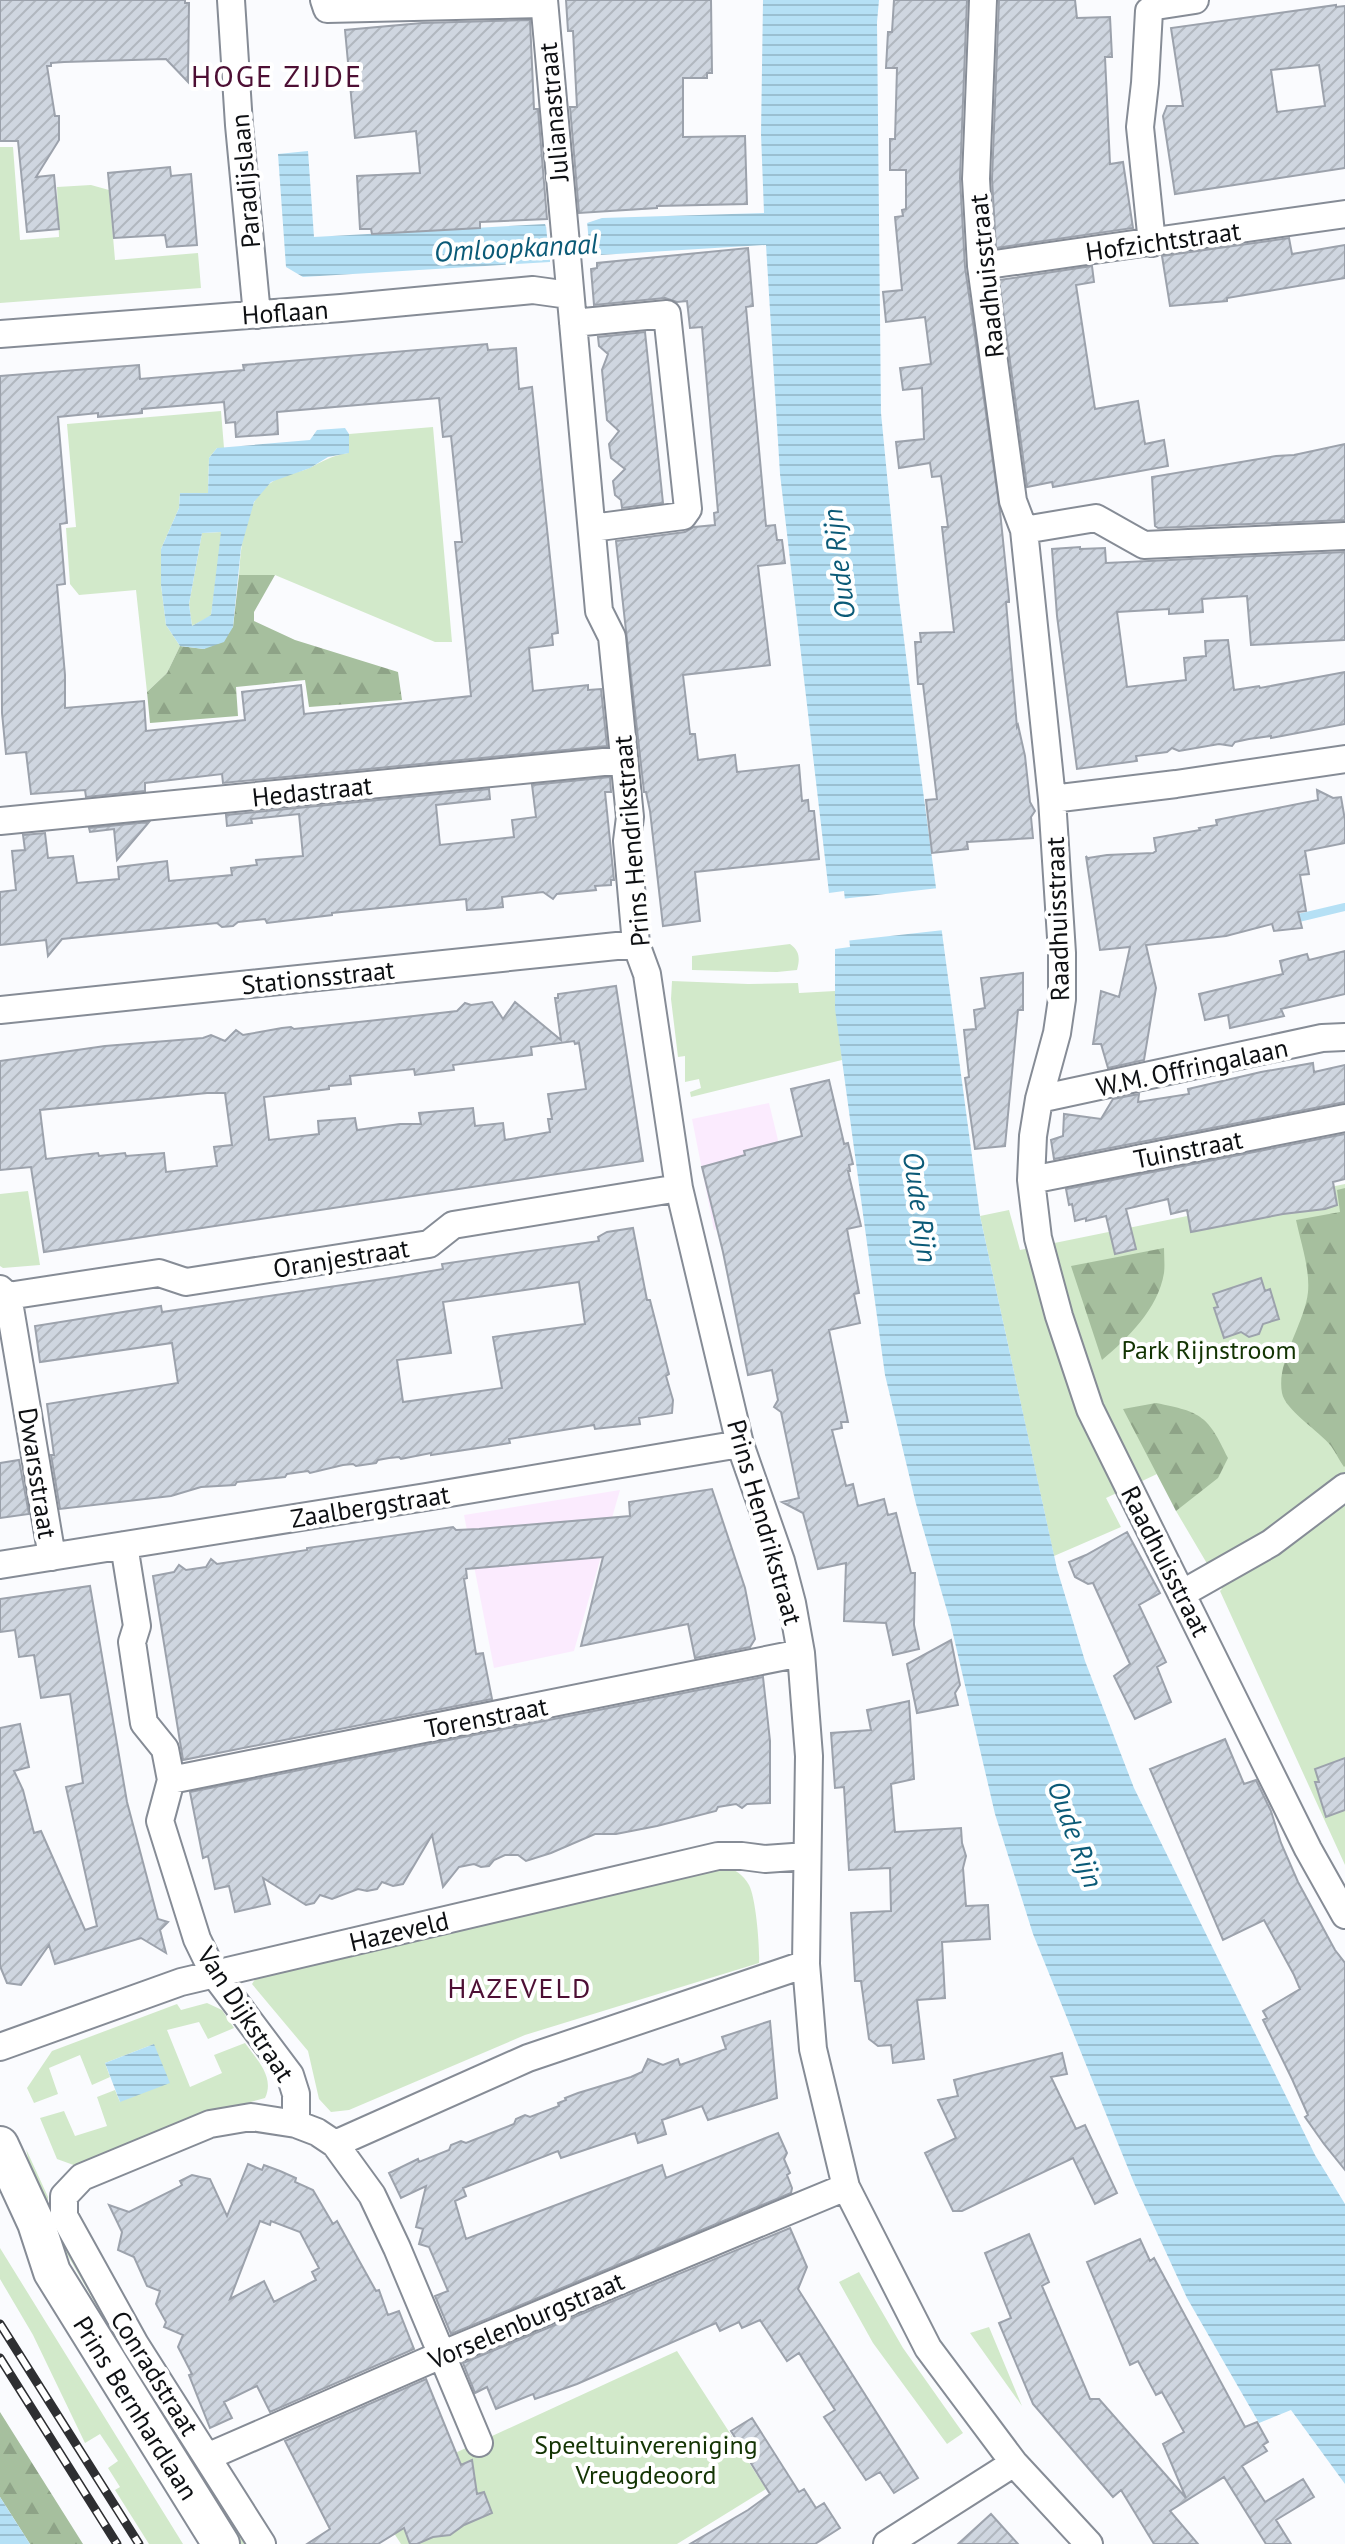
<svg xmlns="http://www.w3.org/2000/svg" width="1345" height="2544" viewBox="0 0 1345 2544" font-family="'PT Sans',sans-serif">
  <defs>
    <pattern id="forest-firs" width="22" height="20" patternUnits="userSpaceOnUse" patternTransform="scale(2)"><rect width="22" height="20" fill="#a6bf9e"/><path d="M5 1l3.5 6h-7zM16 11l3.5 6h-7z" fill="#8ea387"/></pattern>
    <pattern id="water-rules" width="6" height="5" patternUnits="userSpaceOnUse" patternTransform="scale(2)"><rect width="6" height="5" fill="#b5e0f5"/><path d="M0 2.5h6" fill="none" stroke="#9abfd1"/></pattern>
    <pattern id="building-hatch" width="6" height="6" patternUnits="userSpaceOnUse" patternTransform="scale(2)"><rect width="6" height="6" fill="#cfd6e0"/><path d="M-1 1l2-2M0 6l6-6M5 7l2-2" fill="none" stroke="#b1b7bf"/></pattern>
  </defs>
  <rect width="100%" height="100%" fill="#fafbfe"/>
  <!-- education -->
  <path fill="#fbebfe" d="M769,1103L793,1202L779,1213L714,1230L692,1119Z
    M620,1490L574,1651L494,1668L464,1515Z"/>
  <!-- green -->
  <path fill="#d2e9ca" d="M0,147H13L20,240L59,237L57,187L91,185L109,190L115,260L198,253L201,288L0,303Z
    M221,411L224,448H217L209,458L208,493H180L179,508L161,549V585L166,625L180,646L167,673L147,692L136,590L79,595L70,584L66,528L76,527L67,424Z
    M433,427L452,642H435L275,575H239C241,546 244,500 272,482C282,475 296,473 307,469C324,461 330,456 348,453L349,434Z
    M222,532L211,616L192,626L189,604L202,533Z
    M790,944C800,951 800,959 797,970L777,972L692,970V956Z
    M672,981L748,984L798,983L799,993L835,991L842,1060L691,1097L690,1092L701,1088L699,1079L685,1082V1056L678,1057L671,999Z
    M1345,1184V1865L1220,1591L1222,1589L1176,1511L1178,1508L1157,1474L1106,1498L1121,1527L1054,1556L980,1216L1009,1210L1020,1250Z
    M28,1191L40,1265L3,1268L0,1266V1194Z
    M724,1865C735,1870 743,1874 749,1885C756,1898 760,1948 759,1963L525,2035L349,2110L331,2112L319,2099L308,2051L252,1984L259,1973Z
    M207,2003L222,2010L234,2028L208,2039L199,2022L167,2030L190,2087L222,2073L214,2055L245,2043C257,2060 275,2077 265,2098L214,2112L79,2167L57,2159L40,2118L64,2111L75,2136L107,2126L97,2097L115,2090L120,2102L154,2044L105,2063L110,2077L92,2085L80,2055L49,2068L58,2094L34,2103L27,2088L52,2051L177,2004L181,2010Z
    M26,2149L48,2197V2210L65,2246L69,2244L78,2263L75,2265L121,2347L124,2345L137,2366L134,2369L169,2425L173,2423L186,2444L183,2447L203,2479L207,2476L219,2494L215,2497L245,2544H240C170,2436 107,2324 43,2212L36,2193Z
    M0,2248L183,2544H149L115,2490L120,2487L108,2468L118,2461L100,2434L85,2443L33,2335L0,2279Z
    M859,2272L903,2348L963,2433L947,2444L873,2343L839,2282Z
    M989,2327L1022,2406L970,2333Z
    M677,2351L766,2489L677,2544H401L368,2493Z"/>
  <!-- forest -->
  <path fill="url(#forest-firs)" d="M239,575H275L254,612V621L295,640L398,672L402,700L309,707L305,680L236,687L238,716L150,723L147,692L167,673L180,646L204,649L233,627Z
    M1345,1188V1466L1344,1467C1339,1460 1336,1453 1331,1446C1319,1431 1285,1410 1282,1393C1276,1361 1305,1323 1308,1292C1310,1269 1301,1243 1296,1220L1340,1212L1337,1190Z
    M1164,1248C1164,1256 1165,1265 1164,1273C1158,1309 1128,1338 1102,1360L1071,1266Z
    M1156,1403C1202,1412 1208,1416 1228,1458L1218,1478L1176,1511L1123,1409Z
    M0,2412L83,2544H30L0,2497Z"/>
  <!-- water -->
  <path fill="url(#water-rules)" fill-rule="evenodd" d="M763,0H879L877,22L881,413L899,599L919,761L980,1216L1057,1569L1085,1661L1134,1788L1315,2155L1345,2204V2484L1291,2410L1259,2423L1187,2298L1134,2183L1033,1934L995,1814L950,1621L916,1504L885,1375L835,1009V949L850,947L844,891L829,893L780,474L766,245L550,258V262L303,277L286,267L278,154L308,151L314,237L545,224L546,227L587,223L602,218L764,213L761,134Z
    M345,428L349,434V453L328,457L310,468L271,482L254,502L241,548L233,627L224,642L204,649L180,646L166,625L161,585V549L179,508L180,493H208L209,458L217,448L310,440L317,430ZM221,532L211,615L192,626L189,604L202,533Z
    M154,2044L170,2083L120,2102L105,2063Z
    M0,2497L30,2544H0Z"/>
  <!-- pier -->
  <path fill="#fafbfe" d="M587,221L590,255L549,259L546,225Z
    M939,888L944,930L845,941L841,899Z"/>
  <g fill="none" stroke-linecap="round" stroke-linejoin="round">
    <!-- stream -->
    <path stroke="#b5e0f5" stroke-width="8" d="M1290,920L1345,907"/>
  </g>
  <!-- building -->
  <path fill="url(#building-hatch)" stroke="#9ca2ac" stroke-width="2" fill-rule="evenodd" d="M0,0H185V3H189L188,82L166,59L64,62L51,63V66H47L55,116H59V140L36,177L54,175L59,229L27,232L18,141H0Z
    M566,0H711L712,73H707V78H683V137L745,136L747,204L657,206V208L579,213L570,107H577L573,31H568Z
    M894,0H967L960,178L965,267L1000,511L1009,599V602H1006L1017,727L1018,725L1025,756L1030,802L1035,811L1031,817L1033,838L967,842L968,849L932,853L926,800L937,799L923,684H918L915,642H921L920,633L954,632L942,527H948L941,476L932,477L930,463L899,468L896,442L924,439L922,388L903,390L900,368L931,364L925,317L886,322L883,292L902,290L895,217L903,216L902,210L906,209V170H890V139H895L897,68H886L888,32H892Z
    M999,0H1075L1077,18L1110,17L1112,57H1105L1110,164L1123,162L1133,228L996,248L992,179Z
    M1336,5V7L1345,6V168L1175,194L1163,116L1167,106H1183L1171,28ZM1319,65L1325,106L1277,112L1271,70Z
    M530,20L534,109H538L547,219L480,222V228L372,234L371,229H360L357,176L420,173L416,131L355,138L345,30L422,23Z
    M170,167L171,176L191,174L197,245L167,247L165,235L114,238L108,173Z
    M1289,238L1292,254L1345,245V278L1227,298V301L1170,306L1162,256Z
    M748,248L753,306L746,307L766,526L775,525L777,540H782L785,563L758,566L770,665L683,675L690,734H695L698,760L735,755L737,772L799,765L802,801L808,800L809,811H814L819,859L695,872L700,921L663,926L650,811L646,792H644L616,541L685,532L694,527L715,525L714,513L718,512L702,327L690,328L687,301L677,302L665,298L594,305L591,269L597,268V263Z
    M1092,266L1094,282L1076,285L1095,409L1138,401L1145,444L1164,440L1168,466L1053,487L1052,482L1027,487L999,280Z
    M645,332L663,503L622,508L621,500L615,495L613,481L625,469L611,458L609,444L619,431L607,420L602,370L608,354L599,346L598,337Z
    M487,344L488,350L516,348L519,389L532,387L558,633L552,634L553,645L529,648L533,691L588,685V690L601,689L607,746L223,783L222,774L145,783V791L86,797L85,790L31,794L26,752L6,754L2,713L0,376L139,365L140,379L244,370L243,365ZM439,398L443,437L451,436L462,542H455L471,696L304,714L301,685L242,692L245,720L146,731L144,701L65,708V675L57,585L65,584L60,524L67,523L58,417L98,413V417L142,413V409L224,402L226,423L235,422L236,437L278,434L277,412Z
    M1345,444V520L1158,528L1155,526L1152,477L1276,456L1294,455Z
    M1080,547V549L1105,548L1106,563L1345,552V640L1251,645L1247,596L1202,599L1203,612L1169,614V609L1117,612L1127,687L1186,680L1184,658L1206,656L1205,641L1228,640L1234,690L1259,686L1260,688L1345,672V724L1271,738V736L1249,739L1235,742L1232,746L1219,744L1179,751L1172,748L1167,752L1136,756L1137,761L1077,769L1057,616L1052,549Z
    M610,777L611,792H605L614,880H611V885L595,886L596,890L557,894L553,899L543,892L502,897L503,907L485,909L467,910L466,899L332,913V915L267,923L265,919L238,922L233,926L222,927L217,923L62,939L48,956L46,940L0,945V892L16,890L12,851L25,850L23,835L45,833L48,858L73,856L77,883L119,879L118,867L167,861L169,881L232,875L231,868L257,865L256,860L303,856L299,814L251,819L252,823L227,826L226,815L489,789L490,799L436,805L440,845L514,837L512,820L536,817L532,785Z
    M1317,790L1333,798L1341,797L1345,820V843L1305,851L1309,874L1300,875L1306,911L1298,912L1302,928L1274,931L1272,924L1226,936L1146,945L1156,988L1144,1060L1108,1068L1101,1044H1093L1101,991L1119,997L1130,947L1100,950L1086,856L1089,860L1088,858L1107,855L1153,853L1156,851L1154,838L1200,830L1199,828L1217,825L1216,820L1318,800Z
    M149,822L117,860L114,829L90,832L89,828Z
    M1345,951V994L1281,1009L1284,1016L1230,1028L1228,1015L1205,1020L1199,994L1283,974L1280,961L1307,954L1309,960Z
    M1023,973V1010H1018L1005,1146L975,1149L965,1078L969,1077L964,1030L976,1029L974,1010L985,1008L981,978Z
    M616,986L643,1161L44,1252L31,1167L0,1170V1061L105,1046L203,1038L211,1035L225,1041L236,1030L243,1035L282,1028L291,1027L294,1029L414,1016L457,1011L465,1003L471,1005L492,1002L503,1019L515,1002L561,1040L555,998H558V994ZM574,1041L575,1044L579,1043L586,1089L548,1094L552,1119H548L550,1132L505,1140L503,1123L475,1126L473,1108L419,1113L421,1124H400L357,1130L355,1118L318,1121L319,1134L269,1140L264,1097L329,1089V1086L351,1084L350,1076L414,1069L415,1075L454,1070L453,1065L532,1055L531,1047ZM207,1093H225L232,1145L214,1147L217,1166L166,1172L164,1153L126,1156L125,1153L99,1156L98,1153L46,1159L40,1110Z
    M1313,1063L1314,1072L1345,1065V1102L1054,1159L1051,1140L1063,1136L1064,1114L1101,1119L1113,1099L1139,1094L1138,1102L1189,1094L1188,1089L1261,1072Z
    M829,1080L843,1139L844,1144L848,1143L853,1164L849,1165L850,1171H848L861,1226L847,1229L859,1293L854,1294L860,1323L829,1330L848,1422H841L842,1428L832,1430L846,1486L853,1484L858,1506L884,1499L888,1515L896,1513L911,1573H915L914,1625L919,1649L893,1655L886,1623L844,1621L846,1563L818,1569L803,1513L782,1502L799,1498L781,1412L774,1407L778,1400L772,1370L748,1375L723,1252L702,1167L745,1155L744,1151L802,1136L791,1089Z
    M1345,1134V1179L1333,1182L1337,1205L1325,1209L1283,1214L1191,1232L1187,1210L1171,1214L1168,1199L1126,1209L1136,1249L1115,1254L1106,1216L1086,1221V1218L1075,1221L1072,1204L1069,1205L1066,1189Z
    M633,1228L647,1300H650L669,1374L666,1376L673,1400L672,1413L639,1418L640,1424L595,1429L594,1425L509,1439L510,1443L491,1446L431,1455V1453L401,1459L399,1457L389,1458L378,1460L376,1463L356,1466L353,1464L343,1465L310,1473L308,1471L287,1474L285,1477L237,1482L235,1485L201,1487L171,1496L60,1509L51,1455H54L47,1404L178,1383L172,1343L40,1362L35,1326L161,1306L162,1312L396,1277L443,1269L442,1264L599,1241L598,1237L607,1232ZM579,1282L585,1324L493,1337L502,1388L403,1402L397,1360L451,1353L443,1302Z
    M1261,1278L1265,1291L1270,1289L1279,1319L1263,1324L1259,1334L1249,1337L1241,1332L1224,1338L1214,1308L1218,1307L1213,1294Z
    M19,1460L29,1514L0,1518V1463Z
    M712,1489L745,1588L755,1639L750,1647L695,1658L688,1624L581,1646L603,1557L466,1569L467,1578L464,1579L476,1654L483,1653L492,1699L183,1760L153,1576L174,1572L179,1565L186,1570L206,1567L211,1559L217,1564L307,1550V1548L453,1527L456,1530L479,1529L630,1516L629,1502Z
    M1127,1532L1160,1593L1139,1605L1166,1662L1157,1667L1171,1702L1135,1719L1114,1676L1130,1664L1093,1583L1088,1584L1075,1577L1069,1562L1086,1555Z
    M90,1586L127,1802L158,1919L168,1922L160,1930L166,1953L141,1938L55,1964L49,1945L21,1985L7,1983L0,1966V1728L20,1724L29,1767L14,1771L23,1790L34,1833L41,1831L85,1930L97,1926L66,1787L83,1783L70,1694L41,1698L34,1655L19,1657L15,1630L0,1632V1599Z
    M951,1640L960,1685L955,1693L958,1705L917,1713L907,1664Z
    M763,1677L770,1741V1803L747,1804L742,1808L736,1804L718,1807L716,1811L657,1826L616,1834H595L551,1853L526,1861L518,1855H505L494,1860L489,1866L481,1867L474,1864L459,1867L443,1887L432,1835L403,1884L393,1886L382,1882L377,1889L367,1891L358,1889L332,1899L320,1895L314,1903L306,1905L263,1878L270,1904L235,1912L229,1886L215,1889L208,1856L203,1858L190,1792Z
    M909,1701L914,1779L891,1784L895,1832L961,1828L962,1843L966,1856L963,1868L966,1906L988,1905L990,1939L942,1942L945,1998L917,2000L924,2059L893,2063L891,2045L878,2046L869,2039L861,1981H855L851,1913L891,1911L890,1868L849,1870L844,1787L835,1788L831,1733L871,1730L867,1710Z
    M1225,1739L1244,1784L1256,1780L1271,1811L1281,1843L1298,1882L1335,1950L1345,1963V2170L1324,2144L1305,2117L1308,2115L1292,2079L1263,2020L1267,2018L1263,2011L1300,1989L1294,1975L1264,1920L1223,1940L1150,1769Z
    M1345,1758V1810L1326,1817L1315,1782H1319L1315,1769Z
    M770,2021L777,2098L708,2120L702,2106L662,2120L666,2134L638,2143L635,2133L561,2158L558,2151L463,2188L466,2196L455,2201L466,2239L662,2165L666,2178L778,2133L787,2153L784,2159L790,2173L787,2175L792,2188L791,2193L451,2334L435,2296L448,2291L429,2247L419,2244L423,2229L416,2227L426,2186L401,2198L389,2173L418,2159L419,2162L449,2150L451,2145L461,2141L466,2143L514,2124L516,2119L525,2115L530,2117L559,2106L558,2103L566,2100L565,2098L578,2093L631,2077L642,2072L648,2059L663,2065L678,2059L680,2065L726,2049L722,2037Z
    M1062,2053L1067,2074L1051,2077L1076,2129L1085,2125L1117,2193L1095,2204L1073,2158L962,2211H953L925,2153L956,2138L938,2100L958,2096L954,2080Z
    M248,2164L262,2170L264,2165L280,2171L296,2178L295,2182L313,2190L333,2224L337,2221L376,2291L379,2290L388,2315L399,2311L414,2349L270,2412L257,2386L224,2402L232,2418L210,2428L189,2375L192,2374L178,2347L183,2335L164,2327L166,2322L156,2304L160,2291L147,2286L134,2257L118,2250L122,2232L109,2205L129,2212L179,2187L182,2185L180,2181L192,2175L210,2179L227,2216ZM260,2221L270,2225L271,2221L300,2232L319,2268L312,2272L316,2280L274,2302L264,2281L230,2299Z
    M790,2228L807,2267L798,2289L918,2478L894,2493L880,2472L866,2480L824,2417L835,2410L812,2374L799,2353L787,2361L760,2320L742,2328L739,2322L720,2331L716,2323L577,2384L535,2399L533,2394L496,2409L487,2387L475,2393L463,2363Z
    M1029,2234L1049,2282L1042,2286L1090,2399H1099L1186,2498L1163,2444L1184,2432L1162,2392L1156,2395L1138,2361L1130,2365L1087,2262L1140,2239L1150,2261L1154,2258L1245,2427L1257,2422L1268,2442L1263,2445L1267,2451L1242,2466L1265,2502L1303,2479L1314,2497L1276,2520L1291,2544H1266L1224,2477L1170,2511L1198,2544H1154L1121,2490L1113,2497L1033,2404L999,2323L1011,2318L985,2253Z
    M426,2379L461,2465L472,2460L477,2494L484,2492L492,2513L464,2525L450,2535L433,2537L417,2544H410L404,2528L378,2544H307L330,2529L285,2441Z
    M752,2418L799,2492L804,2489L816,2508L824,2503L840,2528L815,2544H690L748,2510L770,2494L731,2431Z
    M991,2514L1018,2544H958Z"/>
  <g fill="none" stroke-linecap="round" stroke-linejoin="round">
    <!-- street casing -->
    <g stroke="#868c96" stroke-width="30">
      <path id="street" d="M231,0L239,125L257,315
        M324,0L327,9L544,4
        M544,0L599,611L612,637L630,817L627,841L636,944L647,974L679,1188L740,1444L781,1561L792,1603L801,1653L809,1756L806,1964L813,2049L846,2187L928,2348L1014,2463L1089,2544
        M983,0L976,179L981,266L1013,501L1024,530L1052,799L1062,953V999L1057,1033L1039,1099L1033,1136L1031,1180L1038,1238L1059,1316L1090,1409L1308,1849L1345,1915
        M1152,243L1140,127L1145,83L1149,11L1156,6L1195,0
        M981,266L1345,214
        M573,323L667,314L688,509L683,516L592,528
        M0,334L341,308L533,290L569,295
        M1024,530L1096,518L1144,545L1345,536
        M1052,799L1176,784L1345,759
        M0,821L624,760
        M0,1010L636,944
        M1039,1099L1322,1038L1345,1037
        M1031,1180L1345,1118
        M0,1289L8,1296L159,1273L186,1282L429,1244L453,1225L679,1188
        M8,1296L52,1557
        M124,1545L137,1626L132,1642L144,1723L165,1749L171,1780L160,1821L197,1939L214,1974L290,2075L296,2094V2124L317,2132L335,2144L372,2195L397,2248L479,2443
        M0,1565L426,1497L740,1444
        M1183,1593L1271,1543L1345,1487
        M171,1780L801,1653
        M0,2047L181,1982L718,1856H742L765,1859L807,1856
        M335,2144L528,2058L806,1964
        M207,2457L441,2355L846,2187
        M262,2544L135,2344L64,2216V2196L82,2177L210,2124L251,2117L296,2124
        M887,2544L1014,2463"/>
    </g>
    <!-- secondary casing -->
    <g stroke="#868c96" stroke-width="40">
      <path id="secondary" d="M0,2145L36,2223L52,2272L221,2544"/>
    </g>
    <!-- street -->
    <use href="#street" stroke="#fff" stroke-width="26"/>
    <!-- secondary -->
    <use href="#secondary" stroke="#fff" stroke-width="36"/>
    <!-- rail casing -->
    <g stroke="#2e2f32" stroke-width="9">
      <path id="rail" d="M0,2324L139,2544
        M0,2358L117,2544"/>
    </g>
    <!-- rail -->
    <use href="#rail" stroke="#fff" stroke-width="6" stroke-dasharray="18" stroke-linecap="butt"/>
  </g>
  <g text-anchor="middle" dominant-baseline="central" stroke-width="8" stroke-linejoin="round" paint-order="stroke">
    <!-- street labels -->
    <g font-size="26" fill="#0e1013" stroke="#fff">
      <text transform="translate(553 112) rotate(-95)">Julianastraat</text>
      <text transform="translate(245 181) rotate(-95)">Paradijslaan</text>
      <text transform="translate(1163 241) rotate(-8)">Hofzichtstraat</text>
      <text transform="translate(986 276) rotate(-96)">Raadhuisstraat</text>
      <text transform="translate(285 312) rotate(-4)">Hoflaan</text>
      <text transform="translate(312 791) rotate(-6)">Hedastraat</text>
      <text transform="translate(631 841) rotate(-95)">Prins Hendrikstraat</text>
      <text transform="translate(1057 919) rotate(-92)">Raadhuisstraat</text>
      <text transform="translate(318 977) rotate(-6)">Stationsstraat</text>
      <text transform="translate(1192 1067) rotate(-12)">W.M. Offringalaan</text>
      <text transform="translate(1188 1149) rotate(-11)">Tuinstraat</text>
      <text transform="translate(341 1258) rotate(-9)">Oranjestraat</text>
      <text transform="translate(38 1473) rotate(81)">Dwarsstraat</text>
      <text transform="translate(370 1506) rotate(-9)">Zaalbergstraat</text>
      <text transform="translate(765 1522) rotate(74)">Prins Hendrikstraat</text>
      <text transform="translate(1166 1561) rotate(63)">Raadhuisstraat</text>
      <text transform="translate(486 1717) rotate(-11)">Torenstraat</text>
      <text transform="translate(399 1931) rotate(-13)">Hazeveld</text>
      <text transform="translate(246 2014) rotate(57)">Van Dijkstraat</text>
      <text transform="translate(526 2320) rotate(-23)">Vorselenburgstraat</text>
      <text transform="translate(155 2373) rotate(58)">Conradstraat</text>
      <text transform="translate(136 2408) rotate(58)">Prins Bernhardlaan</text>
    </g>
    <!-- park labels -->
    <g font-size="26" fill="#133403" stroke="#fff">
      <text x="1209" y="1349">Park Rijnstroom</text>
      <text x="646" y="2444">Speeltuinvereniging<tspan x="646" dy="30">Vreugdeoord</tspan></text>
    </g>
    <!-- water labels -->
    <g font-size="28" font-style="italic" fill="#0b5a77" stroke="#fff">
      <text transform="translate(516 247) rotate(-3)">Omloopkanaal</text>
      <text transform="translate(838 564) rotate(-97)">Oude Rijn</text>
      <text transform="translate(921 1207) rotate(82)">Oude Rijn</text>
      <text transform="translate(1076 1834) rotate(70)">Oude Rijn</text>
    </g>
    <!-- neighbourhood labels -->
    <g font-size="28" letter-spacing="2" fill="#4d0f34" stroke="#fff">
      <text x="520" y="1987">HAZEVELD</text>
    </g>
    <!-- quarter labels -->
    <g font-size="30" letter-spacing="2" fill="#4d0f34" stroke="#fff">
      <text x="277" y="75">HOGE ZIJDE</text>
    </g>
  </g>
</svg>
